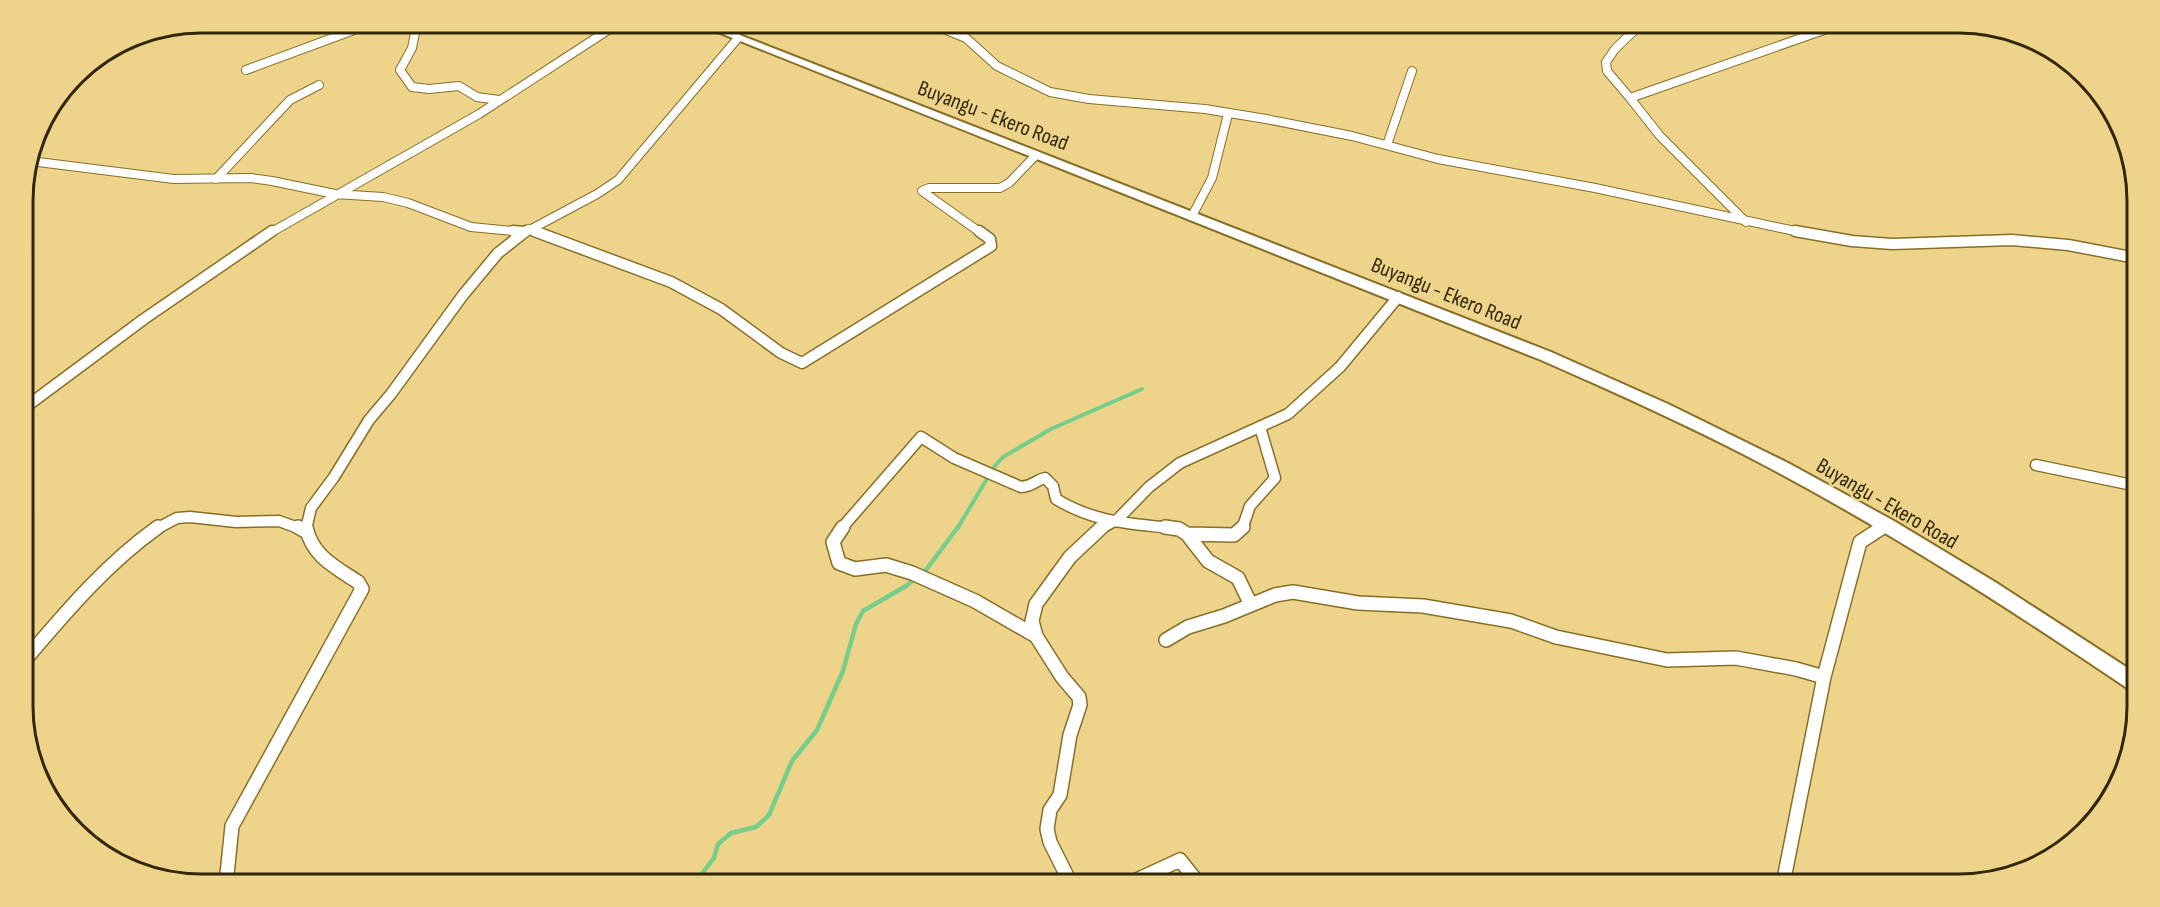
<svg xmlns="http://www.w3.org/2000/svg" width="2160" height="907" viewBox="0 0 2160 907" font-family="'Sofia Sans Condensed',sans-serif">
  <rect width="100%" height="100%" fill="#eed48b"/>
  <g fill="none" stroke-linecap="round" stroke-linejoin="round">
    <!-- stream-far1 -->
    <path stroke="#76ce8b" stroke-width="4" d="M957,529L994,467L1003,457L1051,429L1142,389"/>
    <!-- stream -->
    <path stroke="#76ce8b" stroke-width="4.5" d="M694,884L714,858L718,844L731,833L756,827L769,815L792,761L817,730L843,671L856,624L863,611L906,586L926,570L958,527"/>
    <!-- minor-far2 casing -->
    <g stroke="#886f25" stroke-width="10">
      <path id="minor-far2" d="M417,23L412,48L400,70L412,87L429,89L459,86L477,97L499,100
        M929,23L966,38L997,66L1050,92L1089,99L1205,109L1266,119L1352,136L1438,159L1595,188L1804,233
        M246,70L373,23
        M1630,98L1607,71L1606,62L1615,49L1642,23
        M1387,145L1412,71
        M30,161L174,179L251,178L272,181L335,194L383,197L408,203L471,227L524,232
        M216,179L290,100L319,85
        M1192,216L1212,178L1228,114
        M1746,222L1660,136L1630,98L1844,23
        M529,229L537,233
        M270,233L479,114L619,23
        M524,233L597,194L618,180L738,38
        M981,233L922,191L929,188H1000L1009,183L1036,155"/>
    </g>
    <!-- minor-far1 casing -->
    <g stroke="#886f25" stroke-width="13">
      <path id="minor-far1" d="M513,231L524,232
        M534,231L671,282L721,309L781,353L802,363L991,246L990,239L979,231
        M1795,231L1852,241L1892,244L2012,240L2068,245L2136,258
        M23,409L144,319L272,231
        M2036,465L2137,486
        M156,529L177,518L190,517L236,522L279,521L301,529
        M306,529L311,508L334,477L369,420L391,394L463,295L498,253L526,231
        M841,529L921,437L954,458L1021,487C1034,486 1035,480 1045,478L1053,486L1056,499C1097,524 1132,523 1178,529
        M1100,529L1118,519L1149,487L1180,463L1288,414L1340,367L1398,297
        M1242,529L1250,506L1275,478L1260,427
        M1881,529L1887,525"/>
    </g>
    <!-- minor casing -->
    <g stroke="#886f25" stroke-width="16">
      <path id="minor" d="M298,527L307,532
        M843,527L833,542L839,563L855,569L886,565L912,573L975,601L1036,636
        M1165,527L1179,529L1187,534L1208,561L1238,578L1251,605
        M1187,534L1234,535L1243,527
        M1166,640L1188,627L1224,616L1275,595L1293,592L1358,603L1423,606L1511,621L1556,637L1667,660L1736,658L1796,669L1824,677
        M24,661C65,613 106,564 158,527
        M226,884L232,826L362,589L358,582C335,567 312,556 306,527
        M1071,884L1050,842L1047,829L1050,810L1060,795L1070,735L1080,705L1079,697L1062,677L1036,636L1032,621L1036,604L1070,557L1102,527
        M1128,884L1180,860L1199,884
        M1783,884L1824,677L1860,542L1883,527"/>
    </g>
    <!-- primary casing -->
    <g stroke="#886f25" stroke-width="4">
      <path id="primary" d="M695,23H709L1551,352L1668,404L1790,464L1894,521L1995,582L2137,674V692L2130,690C2016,613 1900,538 1779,473C1701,431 1621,395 1541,360Z"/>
    </g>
    <!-- minor-far2 -->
    <use href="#minor-far2" stroke="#fff" stroke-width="8"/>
    <!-- minor-far1 -->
    <use href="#minor-far1" stroke="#fff" stroke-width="10"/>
    <!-- minor -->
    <use href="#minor" stroke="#fff" stroke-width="13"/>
    <!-- primary -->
    <use href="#primary" fill="#fff" fill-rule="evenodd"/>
  </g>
  <g text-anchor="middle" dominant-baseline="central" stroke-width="5" stroke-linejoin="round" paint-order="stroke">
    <!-- street labels -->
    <g font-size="22" fill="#322809" stroke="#eed48b">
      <text transform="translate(993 116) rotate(21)">Buyangu - Ekero Road</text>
      <text transform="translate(1446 294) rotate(22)">Buyangu - Ekero Road</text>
      <text transform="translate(1887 504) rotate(30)">Buyangu - Ekero Road</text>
    </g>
  </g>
  <!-- crop -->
  <path d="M0 0H2160V907H0ZM201 33H1959A168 168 0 0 1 2127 201V706A168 168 0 0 1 1959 874H201A168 168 0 0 1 33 706V201A168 168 0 0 1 201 33Z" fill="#eed48b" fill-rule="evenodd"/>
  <path fill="none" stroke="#322809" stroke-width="3" d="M201 33H1959A168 168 0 0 1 2127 201V706A168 168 0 0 1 1959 874H201A168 168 0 0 1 33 706V201A168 168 0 0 1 201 33Z"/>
</svg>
